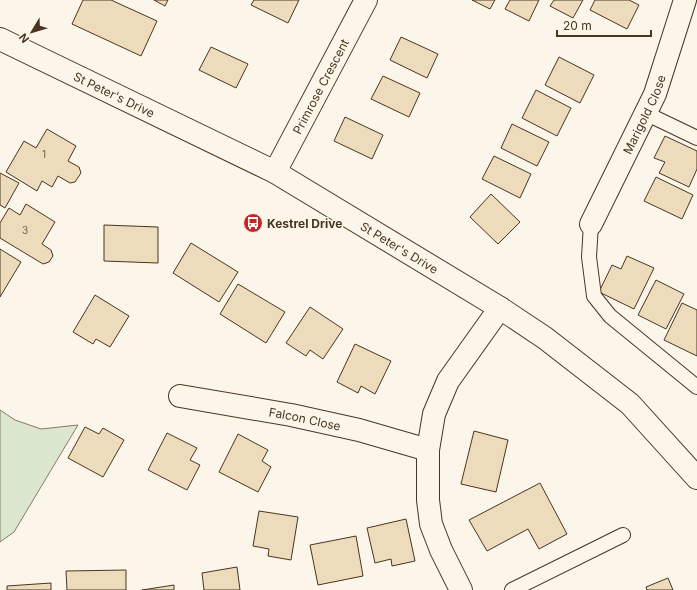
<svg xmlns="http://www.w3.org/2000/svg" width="697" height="590" viewBox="0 0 697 590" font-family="Inter,sans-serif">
  <rect width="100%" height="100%" fill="#fbf6e9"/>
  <!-- green -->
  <path fill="#dce7d0" stroke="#887966" d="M0,410L15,420L41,429L78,425L14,532L0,542Z"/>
  <!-- building -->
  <path fill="#ecdcbc" stroke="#4a3520" d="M83,0H111L157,21L141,56L72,24Z
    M154,0H168L165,6Z
    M254,0H299L288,23L251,5Z
    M472,0H495L490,9Z
    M510,0H539L529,21L505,9Z
    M554,0H583L573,18L550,6Z
    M595,0H629L639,5L627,29L590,10Z
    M401,37L438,54L427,78L390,60Z
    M211,47L248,64L236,88L199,70Z
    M559,57L594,75L580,103L545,85Z
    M383,76L420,93L409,117L371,99Z
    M536,90L571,108L557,136L522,118Z
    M345,117L383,135L372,159L334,141Z
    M512,124L549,142L537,166L501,148Z
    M47,129L76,146L68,161L79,167L81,173L75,182L70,183L58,176L52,187L42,181L37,191L6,172L24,141L36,148Z
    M665,136L697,151V169L689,187L659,173L665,162L654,158Z
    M494,156L531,174L520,198L482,179Z
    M0,173L19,183L5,208L0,205Z
    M656,177L693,195L682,219L644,201Z
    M491,194L520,222L498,244L470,217Z
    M26,204L55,222L42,244L51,250L53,256L49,262L43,264L0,238V223L9,208L20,215Z
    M104,225L158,227V263L104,261Z
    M191,243L238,272L219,302L173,273Z
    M0,249L21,262L0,297Z
    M627,256L654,268L634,309L599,292L612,265L621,269Z
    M656,280L684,294L666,329L638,315Z
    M238,284L285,312L266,343L220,314Z
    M95,295L129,316L110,347L96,339L93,344L73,332Z
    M682,303L697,310V356L664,340Z
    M310,307L343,329L323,359L310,350L306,356L286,343Z
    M355,344L391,361L375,394L361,386L358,393L337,382Z
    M85,427L99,434L103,428L124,440L103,477L68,458Z
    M474,431L508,440L496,492L461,484Z
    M167,433L197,448L190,460L200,465L187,490L148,470Z
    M238,434L268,450L262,461L271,467L258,492L219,472Z
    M540,483L567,534L539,549L528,529L487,551L469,520Z
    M259,511L298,517L291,560L268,556L269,549L253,546Z
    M406,519L415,561L392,566L391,559L375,563L367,528Z
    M356,536L363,576L318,585L310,545Z
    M237,567L240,590H204L202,573Z
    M126,570V590H67L66,571Z
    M668,578L673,590H647L646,587Z
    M51,583V590H7V586Z
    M174,585V590H142Z"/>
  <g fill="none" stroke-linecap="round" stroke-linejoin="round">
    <!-- service casing -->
    <g stroke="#4a3520" stroke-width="16">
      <path id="service" d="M645,113L697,138
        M591,224L589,257L594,296L610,316L697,387
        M512,590L623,535"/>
    </g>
    <!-- minor casing -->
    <g stroke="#4a3520" stroke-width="24">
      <g id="minor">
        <path id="s1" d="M275,172L366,0"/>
        <path id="s2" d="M591,224L655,94L685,0"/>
        <path id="s3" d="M180,396L291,415L359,430L428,450"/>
        <path d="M461,590L441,550L431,524L428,500V450L434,414L448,381L500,308"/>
      </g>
    </g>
    <!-- tertiary casing -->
    <g stroke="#4a3520" stroke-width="24">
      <g id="tertiary">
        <path id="s4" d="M0,39L275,172L500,308L545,338L630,404L697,478"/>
      </g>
    </g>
    <!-- service -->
    <use href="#service" stroke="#fbf6e9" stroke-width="14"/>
    <!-- minor -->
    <use href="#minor" stroke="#fbf6e9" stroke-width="22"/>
    <!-- tertiary -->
    <use href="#tertiary" stroke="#fbf6e9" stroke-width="22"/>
  </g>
  <!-- icons -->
  <defs>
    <g id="bus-disc" transform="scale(1)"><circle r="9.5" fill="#c62828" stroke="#fbf6e9"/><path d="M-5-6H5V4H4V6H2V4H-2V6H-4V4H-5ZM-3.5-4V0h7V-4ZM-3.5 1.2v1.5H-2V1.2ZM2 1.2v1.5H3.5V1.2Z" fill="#fff"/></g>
  </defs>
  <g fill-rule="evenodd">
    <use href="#bus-disc" x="253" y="223"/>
  </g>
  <g text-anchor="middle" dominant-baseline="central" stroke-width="3" stroke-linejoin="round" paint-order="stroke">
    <!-- number labels -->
    <g font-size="10" fill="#725f47">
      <text x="44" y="154">1</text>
      <text x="25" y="230">3</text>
    </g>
    <!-- street labels -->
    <g font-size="12" fill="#4a3520" stroke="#fbf6e9">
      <text stroke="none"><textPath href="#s1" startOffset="97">Primrose Crescent</textPath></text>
      <text stroke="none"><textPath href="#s4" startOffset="127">St Peter's Drive</textPath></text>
      <text stroke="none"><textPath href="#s2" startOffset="122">Marigold Close</textPath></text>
      <text stroke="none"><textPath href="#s4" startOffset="451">St Peter's Drive</textPath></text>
      <text stroke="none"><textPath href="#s3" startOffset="127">Falcon Close</textPath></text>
    </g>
    <!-- poi labels -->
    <g font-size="12" font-weight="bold" fill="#4a3520" stroke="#fbf6e9" text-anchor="start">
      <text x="267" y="223">Kestrel Drive</text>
    </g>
  </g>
  <!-- north arrow -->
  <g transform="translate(32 32) rotate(232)" stroke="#fbf6e9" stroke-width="3" paint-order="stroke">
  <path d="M0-3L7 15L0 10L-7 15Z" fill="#4a3520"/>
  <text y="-6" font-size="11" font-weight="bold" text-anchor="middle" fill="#4a3520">N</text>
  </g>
  <!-- scale -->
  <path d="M557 30v6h94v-6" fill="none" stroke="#4a3520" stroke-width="2"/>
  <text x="563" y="30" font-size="12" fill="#4a3520" stroke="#fbf6e9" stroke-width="3" paint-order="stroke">20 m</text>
</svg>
